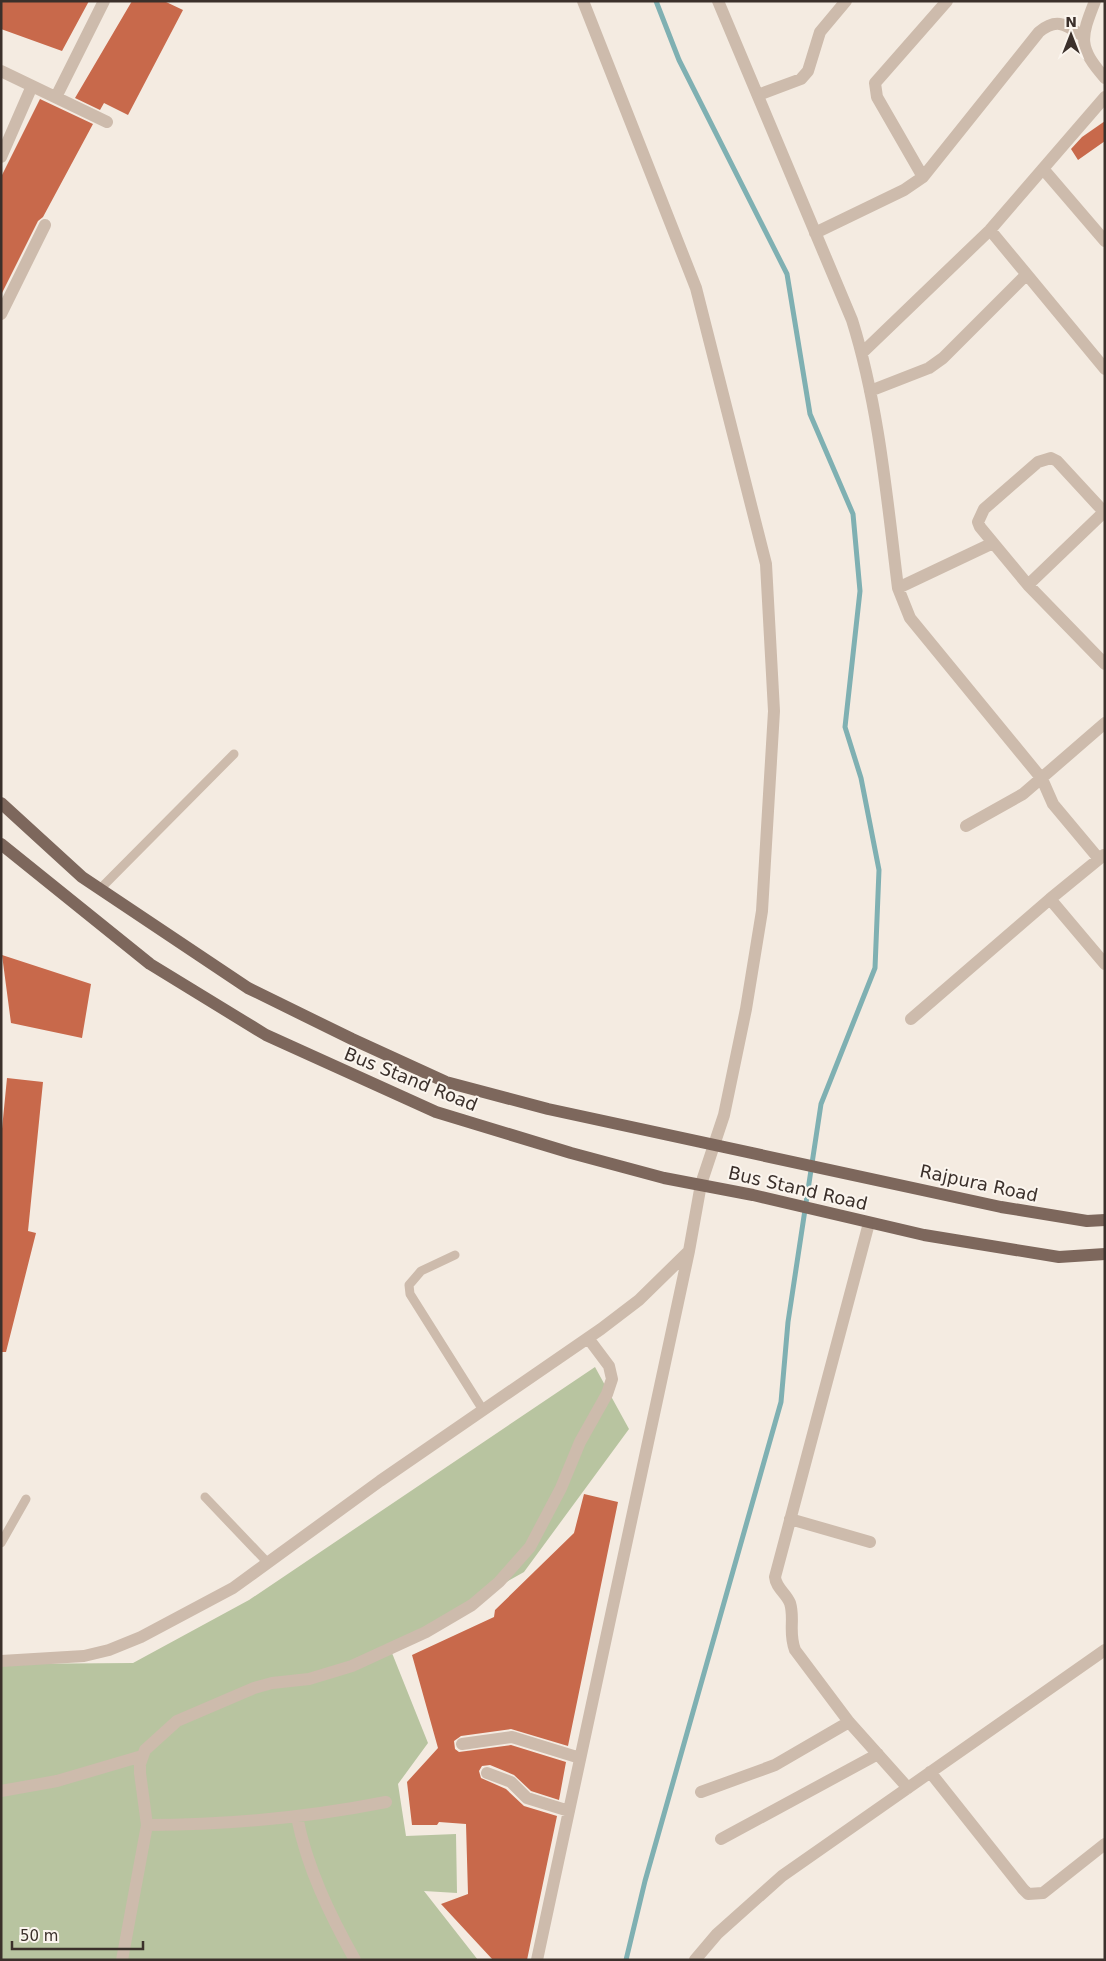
<svg xmlns="http://www.w3.org/2000/svg" width="1106" height="1961" viewBox="0 0 1106 1961" font-family="'DejaVu Sans',sans-serif">
  <rect width="100%" height="100%" fill="#f4ebe1"/>
  <!-- green -->
  <path fill="#b8c4a0" d="M595,1367L629,1429L524,1572L390,1648L428,1743L398,1784L406,1836L456,1834L457,1893L424,1891L478,1960H1V1664L133,1663L249,1600Z"/>
  <g fill="none" stroke-linecap="round" stroke-linejoin="round">
    <!-- stream -->
    <path stroke="#7fb0b2" stroke-width="5" d="M626,1960L645,1881L781,1402L788,1322L821,1104L875,968L879,870L861,778L845,727L860,591L853,514L810,414L787,274L679,60L656,1"/>
  </g>
  <!-- building -->
  <path fill="#c8694b" d="M1,1H89L62,51L1,29Z
    M132,1H164L183,10L128,115L104,103L100,110L75,98Z
    M40,99L93,124L43,217L38,221L1,295V177Z
    M1105,121V141L1078,160L1071,149L1082,137Z
    M2,955L91,984L82,1038L11,1023Z
    M7,1078L43,1082L28,1231L36,1233L6,1352H1V1139Z
    M584,1494L618,1502L568,1746L511,1729L461,1736L454,1741L455,1749L459,1752L511,1745L566,1762L559,1800L531,1791L514,1775L490,1765L482,1766L479,1771L481,1778L506,1789L524,1806L557,1816L527,1960H493L441,1904L468,1894L466,1824L439,1822L437,1825H412L407,1782L438,1748L412,1655L494,1617L495,1610L574,1533Z"/>
  <g fill="none" stroke-linecap="round" stroke-linejoin="round">
    <!-- lane -->
    <path stroke="#cdbbac" stroke-width="9" d="M100,889L234,754
      M455,1255L421,1271L409,1285L410,1294L483,1410
      M205,1497L268,1563
      M1,1543L26,1499"/>
    <!-- street -->
    <path stroke="#cdbbac" stroke-width="12" d="M718,1L852,320C879,406 887,499 898,588L910,618L1042,779L1053,804L1099,859
      M1095,1C1080,39 1078,47 1105,78
      M1,71L107,122
      M758,95L801,79L808,71L820,32L846,1
      M56,97L104,1
      M1,157L32,86
      M1044,170L1105,241
      M923,177L877,97L875,83L947,1
      M990,230L1105,369
      M815,233L904,190L923,177L1039,32C1057,17 1066,25 1083,36
      M1,314L45,225
      M862,353L990,230L1105,97
      M870,391L929,368L943,358L1026,275
      M1105,513L1057,461L1051,458L1038,462L984,509L978,522L980,527L1028,585L1105,664
      M1028,585L1104,512
      M898,588L993,543
      M966,826L1023,794L1105,723
      M1104,855L1050,899L1105,964
      M911,1019L1050,899
      M869,1223L775,1577C776,1588 786,1593 790,1603C795,1619 788,1632 795,1650L849,1722L908,1788
      M790,1519L870,1542
      M1,1661L84,1656L109,1650L141,1637L233,1588L380,1481L601,1329L639,1300L689,1251
      M462,1744L512,1737L580,1758
      M930,1772L1023,1889L1028,1894L1043,1893L1105,1844
      M487,1773L511,1782L527,1798L569,1811
      M1,1791L57,1781L142,1756
      M701,1792L775,1765L849,1722
      M297,1817C307,1868 330,1915 355,1960
      M147,1825C230,1825 305,1818 386,1802
      M721,1839L878,1754
      M122,1960L147,1825L140,1773V1764L145,1750L177,1721L254,1688L272,1683L309,1679L352,1666L426,1632L472,1605L499,1582L530,1547L561,1488L580,1442L607,1394L612,1379L609,1366L588,1338
      M537,1960L689,1251L701,1184L724,1115L746,1009L762,911L774,711L766,564L696,288L583,1
      M695,1960L717,1934L782,1876L1105,1650"/>
    <!-- primary -->
    <path stroke="#7d675c" stroke-width="12" d="M1,803L82,877L248,988L352,1039L446,1082L548,1109L1001,1207L1087,1221L1105,1220
      M1,844L150,964L266,1035L436,1112L571,1153L664,1178L753,1195L924,1235L1059,1257L1105,1254"/>
  </g>
  <g text-anchor="middle" dominant-baseline="central" stroke-width="4" stroke-linejoin="round" paint-order="stroke">
    <!-- street labels -->
    <g font-size="18" fill="#3b302b" stroke="#fbf5ee">
      <text transform="translate(411 1079) rotate(22)">Bus Stand Road</text>
      <text transform="translate(979 1183) rotate(12)">Rajpura Road</text>
      <text transform="translate(798 1188) rotate(13)">Bus Stand Road</text>
    </g>
  </g>
  <!-- border -->
  <rect width="1106" height="1961" fill="none" stroke="#3b302b" stroke-width="5"/>
  <!-- north arrow -->
  <g transform="translate(1071 35)" stroke="#fbf5ee" stroke-width="4" paint-order="stroke">
  <path d="M0-4L9 19L0 12L-9 19Z" fill="#3b302b"/>
  <text y="-8" font-size="14" font-weight="bold" text-anchor="middle" fill="#3b302b">N</text>
  </g>
  <!-- scale -->
  <path d="M12 1941v8h131v-8" fill="none" stroke="#3b302b" stroke-width="2.5"/>
  <text x="20" y="1941" font-size="15" fill="#3b302b" stroke="#fbf5ee" stroke-width="4" paint-order="stroke">50 m</text>
</svg>
